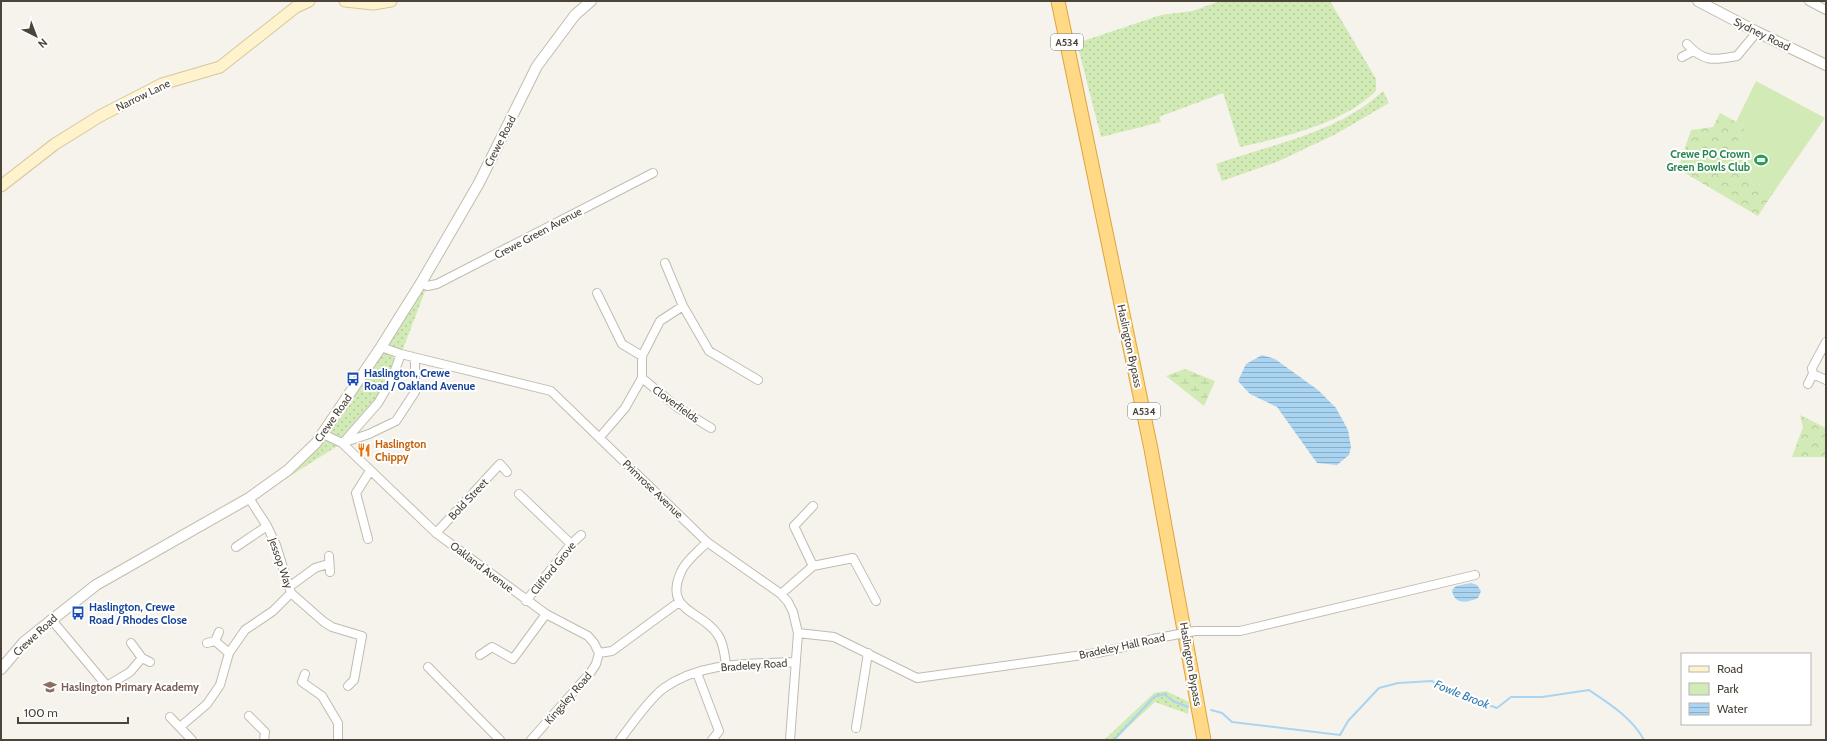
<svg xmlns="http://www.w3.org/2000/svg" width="1827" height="741" viewBox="0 0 1827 741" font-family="Cabin,sans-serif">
  <defs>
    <pattern id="green-dots" width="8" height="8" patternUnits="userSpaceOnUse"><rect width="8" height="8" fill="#d2eab5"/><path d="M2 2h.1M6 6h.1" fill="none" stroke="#b6ca9c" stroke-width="1.8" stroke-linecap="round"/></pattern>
    <pattern id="forest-crowns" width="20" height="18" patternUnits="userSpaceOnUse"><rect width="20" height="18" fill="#d2eab5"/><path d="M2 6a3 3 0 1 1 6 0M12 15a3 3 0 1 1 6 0" fill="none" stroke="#b6ca9c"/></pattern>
    <pattern id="wetland-marsh" width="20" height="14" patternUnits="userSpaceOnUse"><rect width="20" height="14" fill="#d2eab5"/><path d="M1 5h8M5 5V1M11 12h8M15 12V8" fill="none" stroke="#b6ca9c"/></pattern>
    <pattern id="water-rules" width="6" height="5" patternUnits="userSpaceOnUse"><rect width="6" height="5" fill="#a9d4f2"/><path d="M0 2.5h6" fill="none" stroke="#8caec5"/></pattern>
  </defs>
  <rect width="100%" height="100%" fill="#f6f3ec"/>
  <!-- green -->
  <path fill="url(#green-dots)" d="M1220,1H1330L1376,79V91C1340,125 1287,136 1240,147L1223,93L1159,117L1161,122L1101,137L1077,43L1161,15L1193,11Z
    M1383,91L1389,103L1336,134L1279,161L1222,181L1216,164C1273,144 1338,133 1383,91Z
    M421,283L427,286L401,354L382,348L397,360L391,381L342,443L251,501L302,458Z
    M1166,691L1189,702L1188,714L1155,702L1114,740H1104L1154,693Z"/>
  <!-- forest -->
  <path fill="url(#forest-crowns)" d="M1720,113L1746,127L1726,163L1773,193L1758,216L1678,169L1691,130L1713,127Z
    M1800,415L1826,428V457H1792L1803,427Z"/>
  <!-- wetland -->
  <path fill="url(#wetland-marsh)" d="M1185,369L1215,381L1204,406L1166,376Z"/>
  <!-- pitch -->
  <path fill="#d2eab5" d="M1756,81L1825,118L1773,193L1726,163L1746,127L1736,122Z"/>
  <!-- water -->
  <path fill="url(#water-rules)" d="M1262,355L1275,359L1318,390L1336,408L1348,430L1351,447L1349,455L1337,465L1317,463L1277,407L1250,394L1238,381L1246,364Z
    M1471,583L1477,585L1481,591L1478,598C1467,603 1454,605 1452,590L1456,586Z"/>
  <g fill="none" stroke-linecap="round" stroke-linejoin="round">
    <!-- stream -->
    <path stroke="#a9d4f2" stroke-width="2" d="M1211,710L1222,713L1232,722L1340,735L1348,721L1379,688L1398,683L1432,681L1447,690L1497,708L1511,697H1542L1589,690C1610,704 1632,718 1644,740
      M1114,740L1154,697L1164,694L1173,701L1188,707"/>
    <!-- minor casing -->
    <g stroke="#c2bbae" stroke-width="10">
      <path id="minor" d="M1809,1L1826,10
        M1687,44C1704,63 1715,60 1737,56L1757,32
        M1682,57L1693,51
        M665,263L683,306
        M421,283L427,286L437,284L653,173
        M597,293L622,344L642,356
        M1826,342L1812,368L1813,374L1826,380
        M381,347L401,354L551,391L707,542L781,594L788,602L793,612L798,633L790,740
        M642,378L677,407L711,428
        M1808,384L1813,374
        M323,434L342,443L436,533L546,614L588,636L594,643L599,653
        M600,437L625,408L642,378V356L660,321L683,306L709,351L758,380
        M342,443L369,434L396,421L415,392V358
        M343,443L378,403L391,381L401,354
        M519,494L571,544
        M249,498L267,526L276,545L291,593L324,622L332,627L362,636L354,680L348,686
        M436,533L500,464L507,472
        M368,539L356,493L370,471
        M707,542C699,551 685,561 681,572C663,612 702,610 718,635C723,642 725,656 726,665
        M236,547L267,526
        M329,556L330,572
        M813,566L794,526L813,506
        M289,587L315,568L328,564
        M781,594L813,566L853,558L876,601
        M526,601L571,544L581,535
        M51,619L107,686L130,672L142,658
        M1195,631H1240L1475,575
        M219,632L215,641L229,653
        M798,633L834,637L917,678L1097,653L1120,648L1153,639
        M131,643L142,658L150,662
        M207,643L215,641
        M480,655L492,647L513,659L546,614
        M428,667L500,740
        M697,673L719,731L712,740
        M305,674L302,682L322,696L338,723V740
        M249,716L265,732L264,740
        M170,717L192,740
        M180,727L207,704L220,685L229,653L245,630L273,611L291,593
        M856,728L868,653
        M531,740L591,672L596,664L599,653L612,651L679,602
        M620,740C631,725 650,698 664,688C702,661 751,664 795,662"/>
    </g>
    <!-- tertiary casing -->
    <g stroke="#c2bbae" stroke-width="12">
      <path id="tertiary" d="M1698,1L1757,32L1826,65
        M1,669L24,642L96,585L249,498L288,470L316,443L381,347L421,283L479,183L537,66L575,15L591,1"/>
    </g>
    <!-- secondary casing -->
    <g stroke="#d6c79b" stroke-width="13">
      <path id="secondary" d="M345,1L373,4L391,1
        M1,186L55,144L100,116L162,84L220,67L296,7L309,1"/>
    </g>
    <!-- trunk casing -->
    <g stroke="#e0a43c" stroke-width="15">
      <path id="trunk" d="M1058,1L1151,449L1204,740"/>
    </g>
    <!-- minor -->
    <use href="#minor" stroke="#fff" stroke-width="8"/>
    <!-- tertiary -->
    <use href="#tertiary" stroke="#fff" stroke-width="10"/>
    <!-- secondary -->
    <use href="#secondary" stroke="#fff3cd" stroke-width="11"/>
    <!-- trunk -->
    <use href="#trunk" stroke="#ffd985" stroke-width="13"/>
    <!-- minor-bridge casing -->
    <g stroke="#c2bbae" stroke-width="10" stroke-linecap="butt">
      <path id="minor-bridge" d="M1153,639L1195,631"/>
    </g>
    <!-- minor-bridge -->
    <use href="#minor-bridge" stroke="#fff" stroke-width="8"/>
  </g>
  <!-- icons -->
  <defs>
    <g id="stadium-bare" transform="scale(1.08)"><path d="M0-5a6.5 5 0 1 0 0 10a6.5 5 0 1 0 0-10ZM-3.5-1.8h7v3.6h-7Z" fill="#2e9e5b" stroke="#fff" stroke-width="2.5" paint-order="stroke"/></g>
    <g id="bus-bare" transform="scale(1.08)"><path d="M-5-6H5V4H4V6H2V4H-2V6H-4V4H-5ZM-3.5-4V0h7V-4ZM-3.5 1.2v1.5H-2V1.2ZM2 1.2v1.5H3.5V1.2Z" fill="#1a4fb4" stroke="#fff" stroke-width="2.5" paint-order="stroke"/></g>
    <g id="restaurant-bare" transform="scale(1.08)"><path d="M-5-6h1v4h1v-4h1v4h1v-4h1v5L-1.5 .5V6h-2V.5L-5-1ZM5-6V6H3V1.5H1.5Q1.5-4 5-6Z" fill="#e8710a" stroke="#fff" stroke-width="2.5" paint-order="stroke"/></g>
    <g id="school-bare" transform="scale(1.08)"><path d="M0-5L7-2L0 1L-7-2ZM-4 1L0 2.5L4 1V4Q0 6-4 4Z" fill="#8d6e63" stroke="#fff" stroke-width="2.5" paint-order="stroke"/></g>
  </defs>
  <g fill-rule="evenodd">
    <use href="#stadium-bare" x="1761" y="160"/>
    <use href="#bus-bare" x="353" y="379"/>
    <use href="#restaurant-bare" x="364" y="450"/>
    <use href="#bus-bare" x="78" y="613"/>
    <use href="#school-bare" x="50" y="687"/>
  </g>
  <g text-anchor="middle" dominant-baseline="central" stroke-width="4" stroke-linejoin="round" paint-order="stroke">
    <!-- shield labels -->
    <g fill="#fff" stroke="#817c74" stroke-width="1">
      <rect x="1051" y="34" width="32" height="16" rx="3"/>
      <rect x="1128" y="403" width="32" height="16" rx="3"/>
    </g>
    <g font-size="10" font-weight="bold" fill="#4b4439">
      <text x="1067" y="42">A534</text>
      <text x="1144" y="411">A534</text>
    </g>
    <!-- street labels -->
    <g font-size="11" fill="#4b4439" stroke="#fff">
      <text transform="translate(1762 34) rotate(26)">Sydney Road</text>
      <text transform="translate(143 95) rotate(-26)">Narrow Lane</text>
      <text transform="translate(500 141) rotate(-63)">Crewe Road</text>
      <text transform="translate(538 233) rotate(-28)">Crewe Green Avenue</text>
      <text transform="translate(1130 346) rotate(78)">Haslington Bypass</text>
      <text transform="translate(676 404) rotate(36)">Cloverfields</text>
      <text transform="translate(333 418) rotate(-55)">Crewe Road</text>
      <text transform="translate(653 489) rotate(44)">Primrose Avenue</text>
      <text transform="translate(468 499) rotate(-47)">Bold Street</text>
      <text transform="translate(281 563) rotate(71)">Jessop Way</text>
      <text transform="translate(482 567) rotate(37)">Oakland Avenue</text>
      <text transform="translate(553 568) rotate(-51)">Clifford Grove</text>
      <text transform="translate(35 635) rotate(-43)">Crewe Road</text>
      <text transform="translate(1122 646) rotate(-12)">Bradeley Hall Road</text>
      <text transform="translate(1191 664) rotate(80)">Haslington Bypass</text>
      <text transform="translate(754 665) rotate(-4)">Bradeley Road</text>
      <text transform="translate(568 698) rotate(-49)">Kingsley Road</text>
    </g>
    <!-- leisure labels -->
    <g font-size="11" font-weight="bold" fill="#27864d" stroke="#fff" text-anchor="end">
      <text x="1750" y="154">Crewe PO Crown<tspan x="1750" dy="13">Green Bowls Club</tspan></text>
    </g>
    <!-- transit labels -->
    <g font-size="11" font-weight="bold" fill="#164399" stroke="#fff" text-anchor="start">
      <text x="364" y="373">Haslington, Crewe<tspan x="364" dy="13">Road / Oakland Avenue</tspan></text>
      <text x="89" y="607">Haslington, Crewe<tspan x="89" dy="13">Road / Rhodes Close</tspan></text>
    </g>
    <!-- food labels -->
    <g font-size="11" font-weight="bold" fill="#c56008" stroke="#fff" text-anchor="start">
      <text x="375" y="444">Haslington<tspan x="375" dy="13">Chippy</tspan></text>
    </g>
    <!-- education labels -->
    <g font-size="11" font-weight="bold" fill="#785e54" stroke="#fff" text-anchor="start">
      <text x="61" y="687">Haslington Primary Academy</text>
    </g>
    <!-- water labels -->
    <g font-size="12" font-style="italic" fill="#2e7ab2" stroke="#fff">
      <text transform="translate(1462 694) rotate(22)">Fowle Brook</text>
    </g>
  </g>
  <!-- border -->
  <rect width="1827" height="741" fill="none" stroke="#4b4439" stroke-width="4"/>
  <!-- legend -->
  <rect x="1681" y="653" width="130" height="72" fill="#ffffff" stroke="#b7b4b0"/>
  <rect x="1689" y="666" width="20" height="6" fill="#fff3cd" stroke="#b7b4b0"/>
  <text x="1717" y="673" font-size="12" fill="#4b4439">Road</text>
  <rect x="1689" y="683" width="20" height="12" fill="#d2eab5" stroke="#b7b4b0"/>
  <text x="1717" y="693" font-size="12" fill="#4b4439">Park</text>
  <rect x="1689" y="703" width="20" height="12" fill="url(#water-rules)" stroke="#b7b4b0"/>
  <text x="1717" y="713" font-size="12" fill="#4b4439">Water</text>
  <!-- north arrow -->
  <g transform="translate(36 36) rotate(138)" stroke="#ffffff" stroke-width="3" paint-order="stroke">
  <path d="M0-3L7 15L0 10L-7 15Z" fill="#4b4439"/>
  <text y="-6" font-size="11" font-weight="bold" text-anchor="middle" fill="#4b4439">N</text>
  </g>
  <!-- scale -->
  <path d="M18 717v6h110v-6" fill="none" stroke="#4b4439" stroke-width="2"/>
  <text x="24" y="717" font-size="12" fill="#4b4439" stroke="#ffffff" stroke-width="3" paint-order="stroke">100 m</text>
</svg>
